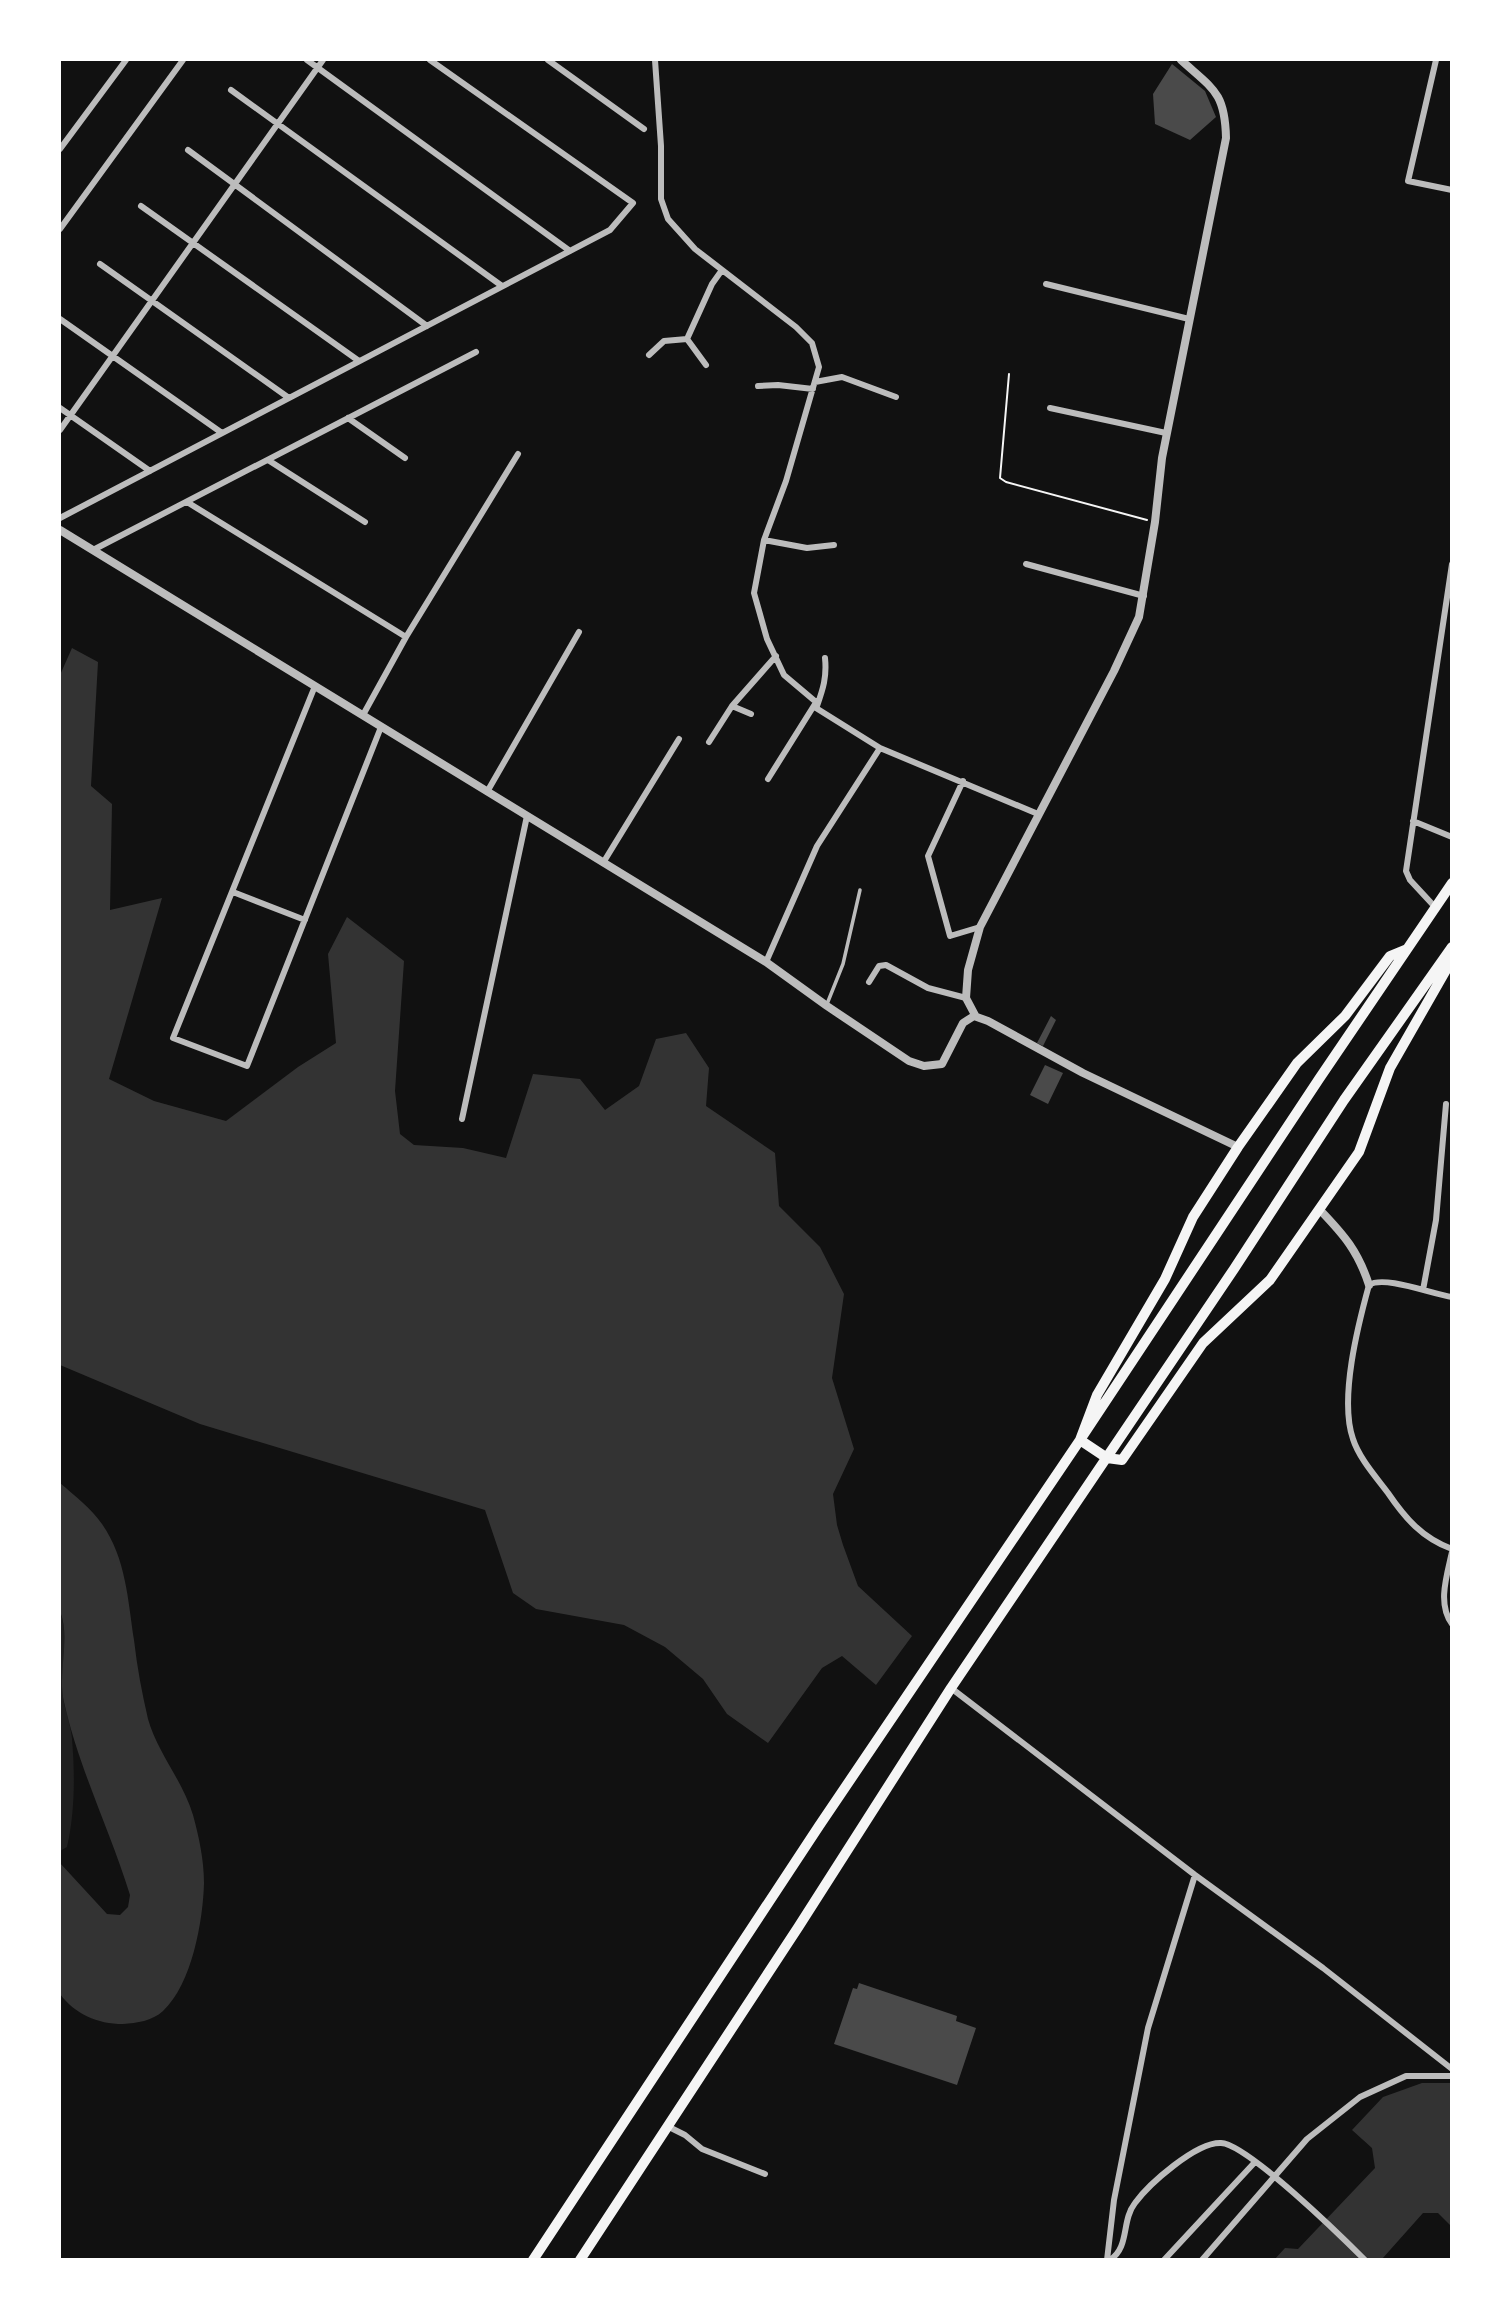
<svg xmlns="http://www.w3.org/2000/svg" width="1511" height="2319" viewBox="0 0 1511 2319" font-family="Ubuntu,sans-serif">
  <rect width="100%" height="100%" fill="#111"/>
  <!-- green -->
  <path fill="#202020" d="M60,1612C70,1638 59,1669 63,1697C65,1711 71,1725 72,1739C75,1774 75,1813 67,1847L60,1851Z"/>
  <!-- water -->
  <path fill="#333" d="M72,648L98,662L91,786L112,804L110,910L162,898L109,1079L154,1101L226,1121L298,1067L336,1043L328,954L347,917L404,961L395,1091L400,1134L414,1145L463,1148L506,1158L533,1074L580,1079L605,1110L639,1086L656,1039L686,1033L709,1068L706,1106L775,1153L779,1206L820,1247L844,1294L832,1378L854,1449L833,1494L837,1525L843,1545L858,1586L912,1636L876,1685L842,1656L822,1668L768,1743L727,1714L703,1679L665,1647L624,1625L536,1609L513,1593L485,1510L200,1424L60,1365V675Z
    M60,1483C75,1496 91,1508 102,1524C126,1558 128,1601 134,1640C137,1667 142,1693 148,1719C157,1752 183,1781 193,1815C199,1837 204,1860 204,1883C203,1921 192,1984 163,2011C152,2021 137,2023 123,2024C97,2024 75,2014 60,1994V1863L107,1914L120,1915L128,1907L130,1895C110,1830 79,1769 64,1702C57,1672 71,1639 60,1611Z
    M1422,2083H1451V2226L1438,2213H1423L1382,2259L1274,2260L1285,2248L1298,2249L1375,2168L1372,2148L1352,2130L1383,2097Z"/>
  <!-- building -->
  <path fill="#4a4a4a" d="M1172,64L1205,91L1216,117L1190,140L1155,124L1153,94Z
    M1051,1016L1056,1020L1043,1046L1037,1043Z
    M1045,1065L1063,1073L1048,1104L1030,1095Z
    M859,1983L957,2016L956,2021L976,2028L957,2085L834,2044L853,1988L857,1989Z"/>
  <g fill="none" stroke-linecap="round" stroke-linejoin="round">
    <!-- path -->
    <path stroke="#f5f5f5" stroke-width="2" d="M1009,374L1000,478L1006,482L1147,520"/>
    <!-- service -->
    <path stroke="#bcbcbc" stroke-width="3.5" d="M827,1004L843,964L860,890"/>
    <!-- minor -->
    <path stroke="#bcbcbc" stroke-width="6" d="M307,60L570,251
      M548,60L644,129
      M655,60L661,146V199L668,219L695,249L796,327L812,343L819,367L786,481L764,540L754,593L767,639L784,675L816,702V708L880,748L1038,814
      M1436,60L1408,181L1452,190
      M231,90L502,286
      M60,149L126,60
      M188,150L427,326
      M141,206L359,361
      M60,229L183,60
      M100,264L289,398
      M1046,284L1189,319
      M60,319L222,433
      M649,355L664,341L687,339
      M706,365L687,339L712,284L722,270
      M815,382L842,377L896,397
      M758,386L778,385L813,389
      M60,408L150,471
      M1050,408L1166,433
      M348,418L405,458
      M60,430L323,60
      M268,460L365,522
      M187,502L406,637
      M60,518L610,230L633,203L430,60
      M764,540L807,548L834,545
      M93,550L476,352
      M1026,564L1144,596
      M315,686L173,1038L247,1066L381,727
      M732,706L751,714
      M817,706C823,689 827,677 825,658
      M363,715L406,637L518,454
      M709,742L732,706L776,656
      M768,779L815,704
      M963,781L928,856L950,936L980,927
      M487,792L579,632
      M1413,821L1452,837
      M603,863L679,739
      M233,892L305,920
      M1435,907L1410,880L1406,871L1452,564
      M766,962L817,846L880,748
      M869,982L879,966L886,965L928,988L966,998
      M462,1119L527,816
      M1423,1290L1436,1220L1446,1104
      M1452,1297C1432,1294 1384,1275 1369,1285C1358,1325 1339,1399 1353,1439C1359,1458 1376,1477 1388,1493C1405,1518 1422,1538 1452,1549
      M1452,1552C1447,1575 1437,1604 1452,1624
      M951,1688L1195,1875L1323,1968L1452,2069
      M667,2126L685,2135L702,2149L765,2174
      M1107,2260L1114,2200L1148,2028L1195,1875
      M1110,2260C1130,2247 1121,2221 1135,2203C1149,2184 1196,2142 1221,2143C1247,2144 1342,2237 1365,2260
      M1164,2260L1255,2162
      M1202,2260L1307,2139L1360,2097L1406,2076H1452"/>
    <!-- tertiary -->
    <path stroke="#bcbcbc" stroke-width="8" d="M60,530L766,962L827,1006L909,1061L924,1066L942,1064L963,1023L974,1016L988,1021L1083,1073L1238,1147
      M975,1015L966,998L968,970L980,927L1114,671L1139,617L1155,522L1162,458L1226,138C1225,92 1213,89 1181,60
      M1320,1210C1344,1235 1358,1251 1369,1285"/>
    <!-- trunk -->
    <path stroke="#f5f5f5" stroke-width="10" d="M1407,949L1390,956L1345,1016L1297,1063L1238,1147L1193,1217L1165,1279L1097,1395L1080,1440L1107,1458L1122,1460L1203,1343L1270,1280L1359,1152L1390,1068L1450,963L1452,955
      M533,2260L819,1826L1080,1440L1319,1079L1452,883
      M580,2260L799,1926L951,1688L1234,1269L1344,1100L1452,947"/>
  </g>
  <!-- border -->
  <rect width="1511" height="2319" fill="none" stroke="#ffffff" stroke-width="122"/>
</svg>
